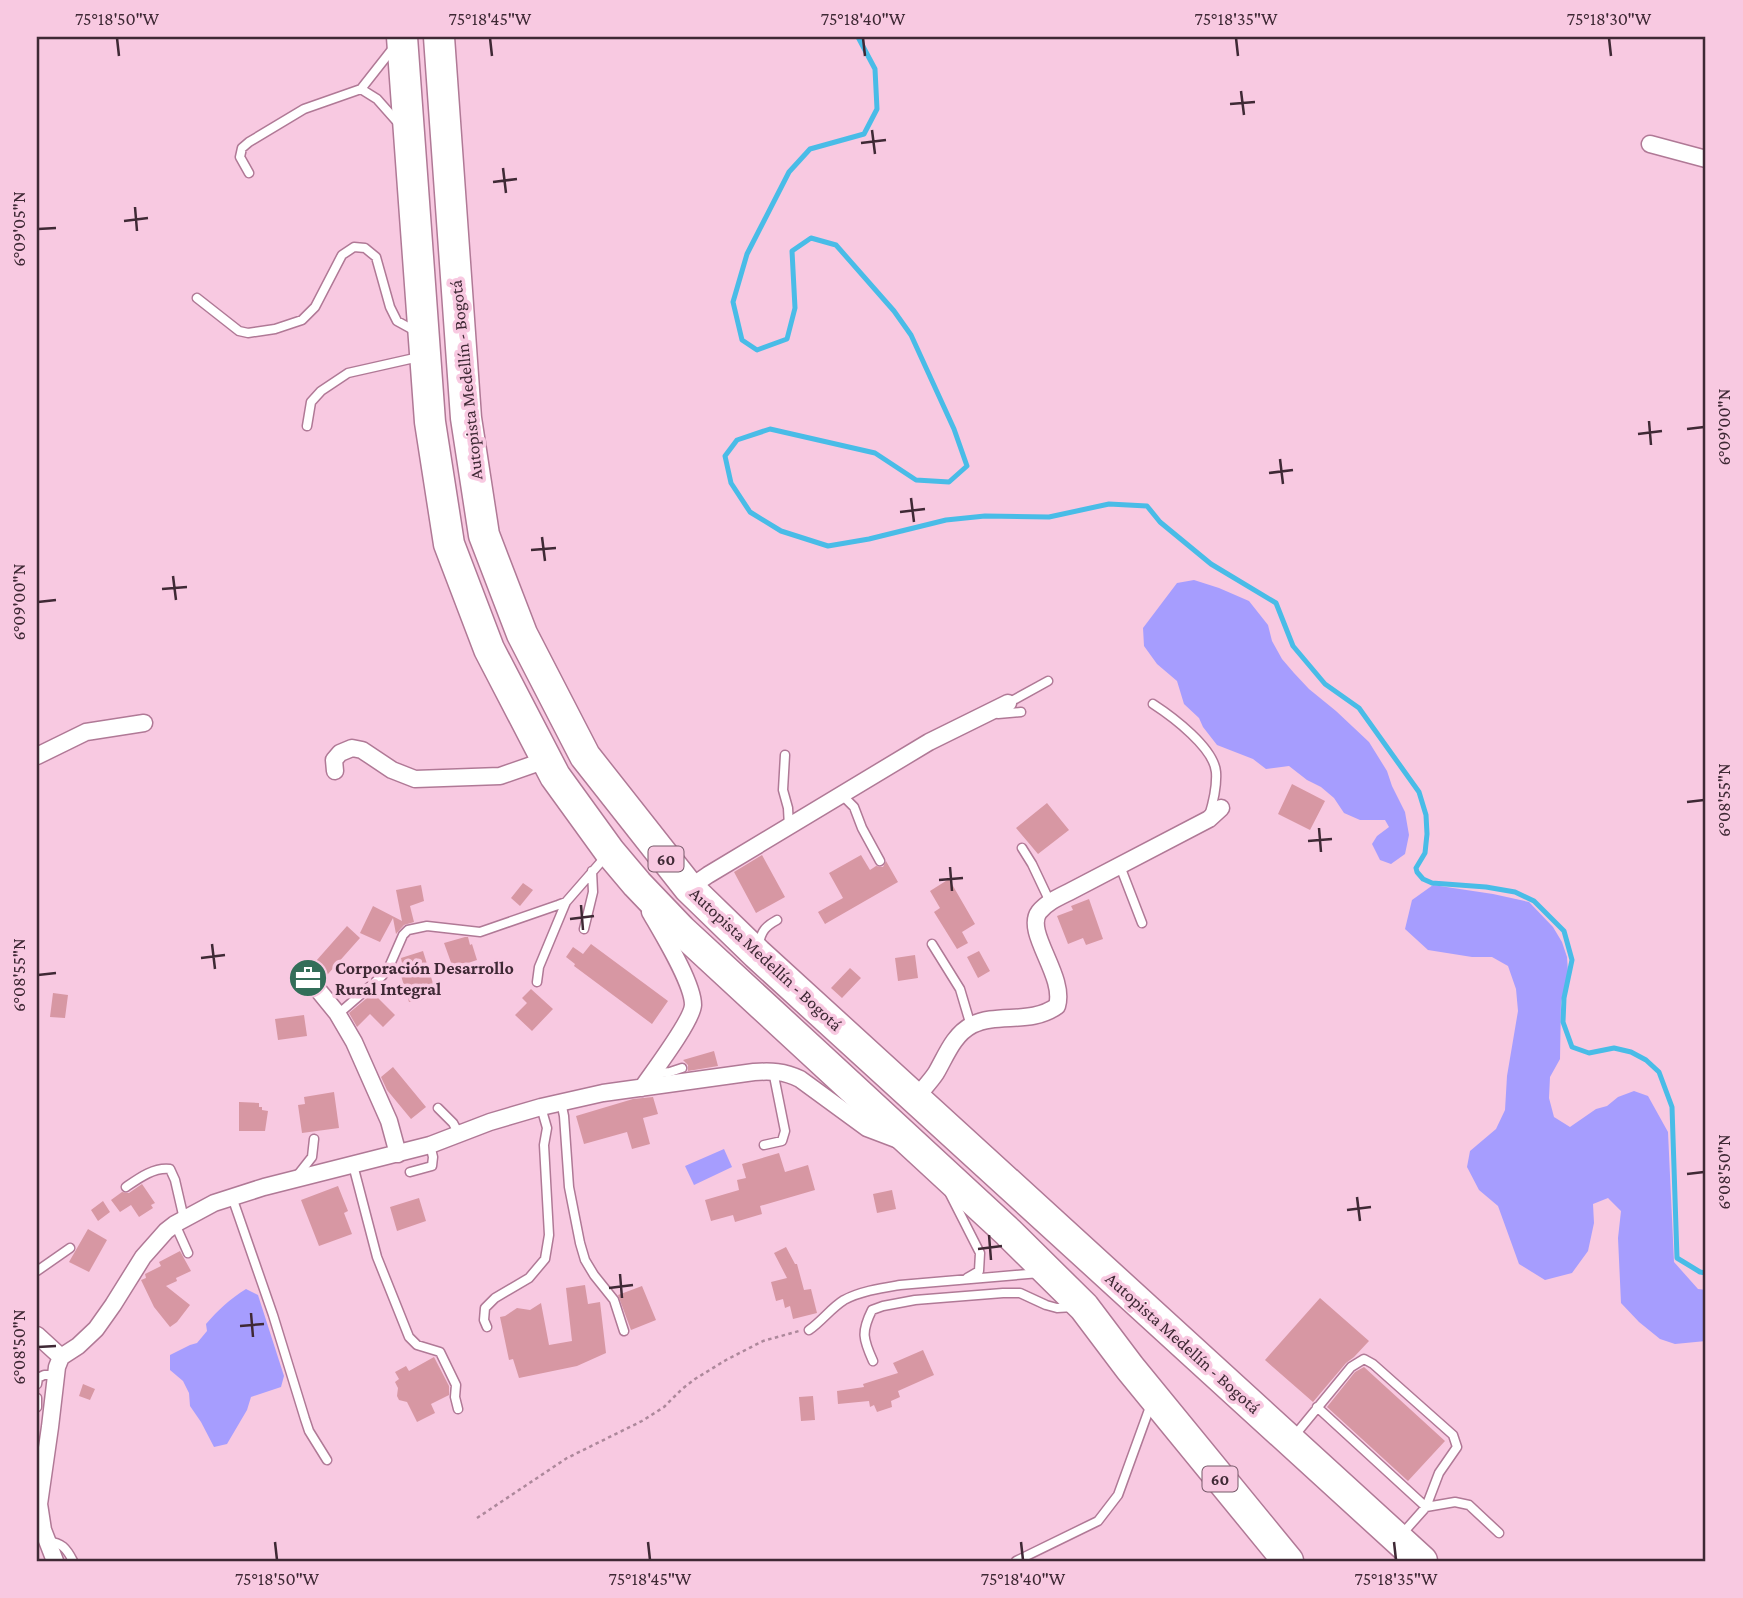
<svg xmlns="http://www.w3.org/2000/svg" width="1743" height="1598" viewBox="0 0 1743 1598" font-family="'Crimson Pro',serif">
  <rect width="100%" height="100%" fill="#f8c9e1"/>
  <!-- green -->
  <path fill="#a69dfe" d="M1194,580L1219,588L1249,601L1268,625L1272,641L1282,659L1294,673L1309,689L1336,711L1369,742L1387,771L1392,786L1405,812L1409,835L1405,854L1391,864L1380,860L1372,844L1377,836L1389,827L1385,820H1360L1344,813L1334,798L1321,787L1307,780L1289,766L1266,769L1253,759L1217,745L1203,727L1199,718L1184,704L1177,681L1157,664L1144,646L1143,628L1177,583Z
    M1433,885L1493,894L1529,902L1553,927L1562,942L1567,957L1568,972L1561,1003L1560,1059L1550,1077L1549,1098L1554,1117L1570,1127L1596,1109L1607,1106L1618,1097L1634,1091L1648,1096L1668,1132L1674,1262L1698,1289L1706,1290V1341L1675,1344L1660,1339L1639,1322L1621,1303L1618,1238L1621,1211L1608,1198L1593,1204L1594,1223L1588,1251L1572,1273L1545,1280L1519,1264L1498,1206L1479,1190L1467,1167L1470,1151L1496,1129L1505,1110L1507,1076L1518,1011L1516,989L1508,966L1492,957H1472L1428,950L1405,929L1412,900Z
    M724,1149L732,1167L694,1185L685,1166Z
    M246,1289L258,1295L284,1376L281,1387L251,1397L247,1410L227,1444L214,1447L201,1422L190,1406L189,1393L183,1381L170,1370V1355L190,1345L197,1343L207,1331L206,1324C218,1310 230,1299 246,1289Z"/>
  <g fill="none" stroke-linecap="round" stroke-linejoin="round">
    <!-- stream -->
    <path stroke="#49bce7" stroke-width="5" d="M858,37L875,69L877,109L864,134L810,149L789,172L747,254L733,302L742,340L757,350L787,339L795,308L792,251L811,238L836,245L894,311L911,335L954,429L967,466L949,482L916,480L875,453L770,429L737,440L725,456L731,483L750,512L781,531L828,546L869,539L946,520L985,516L1049,517L1109,504L1147,506L1160,522L1211,564L1276,603L1293,646L1325,684L1359,708L1419,792L1426,815L1427,834L1425,853L1416,868L1417,872L1423,879L1432,883L1486,887L1515,892L1534,901L1564,931L1572,960L1564,998L1563,1022L1572,1047L1589,1053L1614,1048L1631,1052L1646,1060L1659,1072L1672,1107L1677,1258L1700,1272L1706,1273"/>
  </g>
  <!-- building -->
  <path fill="#d797a3" d="M1292,784L1325,801L1310,830L1278,814Z
    M1047,803L1069,830L1038,854L1016,828Z
    M762,855L785,897L756,913L734,872Z
    M861,855L870,870L876,866L883,867L886,861L898,882L825,924L818,912L843,898L829,873Z
    M949,879L975,924L962,932L968,943L957,949L934,912L940,908L930,891Z
    M523,883L533,890L520,906L511,898Z
    M421,885L424,901L410,906L414,922L404,925L396,934L393,918L380,942L360,933L373,906L402,921L396,890Z
    M1089,899L1103,939L1086,945L1083,938L1068,944L1057,916L1073,910L1071,906Z
    M347,926L360,938L328,974L321,978L314,976L309,977L306,982L305,988L296,973L316,961Z
    M465,937H468L470,945L472,944L477,960L453,968L444,943Z
    M591,944L668,1001L652,1024L574,966L575,964L566,957L573,947L583,954Z
    M423,951L436,993L409,1002L399,969L403,968L401,958Z
    M979,951L990,971L978,978L967,957Z
    M915,955L918,978L898,981L895,958Z
    M850,968L861,978L842,998L831,988Z
    M531,989L553,1009L532,1031L515,1015L527,1003L522,998Z
    M53,993L68,995L65,1018L50,1017Z
    M373,993L395,1015L383,1027L370,1014L357,1027L349,1013Z
    M304,1015L307,1036L278,1040L275,1019Z
    M714,1051L718,1066L688,1071V1065L683,1060Z
    M393,1067L426,1107L411,1119L387,1090L381,1077Z
    M334,1092L339,1128L302,1133L298,1105L305,1104L304,1097Z
    M653,1097L658,1114L643,1118L650,1144L632,1149L627,1132L584,1144L576,1116L633,1099Z
    M239,1102L259,1103V1107H262V1110L268,1111L265,1131H239Z
    M779,1153L785,1172L808,1165L815,1190L760,1206L762,1214L735,1222L733,1215L711,1221L705,1200L739,1190L737,1180L746,1178L742,1164Z
    M142,1184L155,1203L151,1205L153,1208L139,1217L131,1205L120,1212L111,1200L122,1192L129,1193Z
    M338,1186L348,1211L344,1213L352,1234L319,1246L301,1200Z
    M892,1190L896,1209L877,1213L873,1194Z
    M419,1198L426,1221L397,1231L390,1207Z
    M103,1201L110,1212L98,1221L91,1210Z
    M88,1229L107,1240L89,1272L69,1262Z
    M786,1247L795,1264H797L804,1290L811,1289L817,1313L793,1319L790,1306L785,1308L783,1299L776,1301L771,1282L787,1278L774,1253Z
    M180,1251L191,1271L176,1278L177,1281L166,1286L190,1305L177,1322L170,1327L154,1307L141,1280L146,1278L145,1274L161,1266L159,1262Z
    M585,1285L588,1304L600,1302L606,1353L577,1366L519,1378L513,1359L509,1360L500,1317L505,1316L517,1308L530,1310L541,1303L549,1345L572,1341L566,1288Z
    M642,1286L656,1320L631,1330L618,1295Z
    M1320,1298L1369,1341L1354,1357L1346,1363L1313,1402L1265,1360Z
    M923,1350L934,1375L898,1391L900,1397L891,1401L892,1407L877,1412L874,1405L870,1407L869,1401L838,1404L837,1391L864,1387L863,1384L898,1373L893,1363Z
    M434,1357L449,1386V1395L431,1404L435,1413L417,1422L407,1402L399,1400L397,1396L398,1388L395,1382L399,1379L395,1372L406,1366L409,1371Z
    M1364,1367L1445,1441L1408,1481L1327,1407L1355,1372Z
    M83,1384L95,1389L90,1400L79,1396Z
    M813,1396L815,1420L801,1421L799,1397Z"/>
  <g fill="none" stroke-linecap="round" stroke-linejoin="round">
    <!-- lane casing -->
    <g stroke="#b07996" stroke-width="11">
      <path id="lane" d="M361,89L377,99L400,125
        M249,173L240,157L242,148L249,142L304,109L361,89L394,47
        M197,298L239,331L248,333L275,329L302,320L315,307L342,255L354,247L365,248L376,257L390,307L397,321L417,332
        M307,426L311,402L321,391L348,373L419,357
        M1008,703L1048,681
        M1153,704C1173,717 1214,748 1216,772C1217,786 1213,803 1209,816
        M995,712L998,714L1021,712
        M785,755L783,790L788,808L789,827
        M841,794L854,807L862,828L880,861
        M1022,848L1032,864L1050,902
        M1120,866L1142,923
        M584,929L593,892L592,871
        M759,944C761,931 766,926 777,920
        M932,944L960,989L971,1026
        M537,982L539,967L566,902
        M337,1013L344,1009L382,976L389,967L403,935L408,930L427,926L480,932L558,905L566,902L607,855
        M654,1074L670,1072L682,1068
        M561,1102L564,1116L569,1187L580,1243L585,1260L594,1275L614,1300L624,1331
        M438,1108L453,1123L459,1134
        M764,1145L782,1141L785,1131L773,1071
        M353,1165L377,1257L409,1337L417,1345L440,1352L456,1385L455,1397L458,1409
        M410,1172L432,1166L433,1157L430,1145
        M297,1176L312,1157L314,1139
        M126,1187C139,1178 154,1167 170,1169L175,1180L184,1219
        M950,1194L980,1253L979,1271L967,1278
        M232,1197L273,1315L305,1419L309,1431L327,1460
        M175,1224L188,1253
        M37,1271L70,1248
        M487,1327L484,1320L485,1308L495,1298L529,1278L545,1259L549,1235L544,1145L547,1128L541,1107
        M809,1330C822,1321 831,1308 844,1300C861,1291 882,1288 900,1285L1040,1273
        M873,1361C863,1339 861,1332 872,1310L883,1306L915,1300L1003,1293H1020L1046,1305L1057,1308L1074,1307
        M37,1384L38,1378L44,1375H56
        M37,1398V1407
        M1317,1407L1426,1507L1455,1502L1469,1505L1499,1533
        M1295,1435L1351,1367L1364,1359L1373,1364L1453,1435L1457,1447L1439,1473L1426,1507L1402,1534
        M47,1542C61,1541 67,1549 73,1561
        M1016,1561L1098,1521L1118,1495L1151,1404"/>
    </g>
    <!-- street casing -->
    <g stroke="#b07996" stroke-width="19">
      <path id="street" d="M1650,144L1706,159
        M37,756L86,732L144,723
        M335,771L334,760L340,753L352,748L362,750L392,770L415,779L500,776L546,760
        M689,888L708,875L929,742L1008,703
        M315,986L337,1013L354,1042L389,1121L398,1154
        M642,1088C653,1072 692,1021 693,1005C693,983 662,933 650,912
        M915,1099C922,1090 930,1082 936,1073C946,1056 953,1035 972,1025C998,1012 1031,1025 1057,1006C1066,976 1024,932 1039,912C1047,902 1059,897 1071,891L1209,819L1221,808
        M37,1335L61,1357
        M55,1561L43,1530L39,1504L50,1427L57,1367L61,1357L78,1346L96,1329L113,1305L143,1257L166,1231L175,1224L214,1203L264,1187L430,1145L490,1122L541,1107L603,1093L754,1072C771,1071 784,1071 800,1079L867,1128L896,1139"/>
    </g>
    <!-- highway casing -->
    <g stroke="#b07996" stroke-width="33">
      <path id="highway" d="M402,37L430,422L449,544L489,649L555,776L610,852L637,884L681,930L1008,1232L1084,1307L1130,1368L1288,1561
        M439,37L466,418L484,535L522,634L585,756L689,888L757,954L1422,1561"/>
    </g>
    <!-- path -->
    <path stroke="#ad889b" stroke-width="2.5" stroke-dasharray="3.5 3.5" stroke-linecap="butt" d="M477,1518L567,1458L642,1421L664,1407L682,1389L695,1379L726,1360L763,1341L799,1331"/>
    <!-- lane -->
    <use href="#lane" stroke="#fff" stroke-width="8"/>
    <!-- street -->
    <use href="#street" stroke="#fff" stroke-width="16"/>
    <!-- highway -->
    <use href="#highway" stroke="#fff" stroke-width="30"/>
  </g>
  <!-- ticks -->
  <path fill="none" stroke="#3f2935" stroke-width="2.5" d="M117,38L119,56M490,38L492,56M863,38L865,56M1236,38L1238,56M1609,38L1611,56M1241,91L1244,115M1230,104L1255,102M872,130L875,154M861,143L886,140M503,168L506,193M493,182L517,179M135,207L137,231M124,221L148,218M38,229L56,228M1649,421L1651,445M1687,429L1704,427M1638,434L1662,431M1280,459L1283,484M1269,473L1293,470M911,498L914,522M900,512L925,509M542,537L545,561M531,550L556,548M173,576L176,600M162,589L187,587M38,602L56,600M1687,802L1704,800M1319,828L1321,852M1308,841L1332,839M950,867L952,891M939,880L963,878M581,905L583,930M570,919L594,916M212,944L215,969M201,958L225,955M38,975L56,973M1687,1174L1704,1172M1357,1197L1360,1221M1347,1210L1371,1207M989,1235L991,1260M978,1249L1002,1246M620,1274L622,1298M609,1288L633,1285M251,1313L253,1337M240,1326L264,1324M38,1347L56,1346M275,1542L277,1560M648,1542L650,1560M1021,1542L1023,1560M1394,1542L1396,1560"/>
  <!-- icons -->
  <defs>
    <g id="office-disc" transform="scale(2.0125)"><circle r="9.5" fill="#336e59" stroke="#f8c9e1"/><path d="M-6-3h4V-5.5h4V-3h4V5H-6ZM-1-4.5V-3h2v-1.5ZM-6 0V1H6V0Z" fill="#fff"/></g>
  </defs>
  <g fill-rule="evenodd">
    <use href="#office-disc" x="308" y="978"/>
  </g>
  <g text-anchor="middle" dominant-baseline="central" stroke-width="7" stroke-linejoin="round" paint-order="stroke">
    <!-- shield labels -->
    <g fill="#f8c9e1" stroke="#765969" stroke-width="2">
      <rect x="648.5" y="846.5" width="35" height="25" rx="5"/>
      <rect x="1202.5" y="1466.5" width="35" height="25" rx="5"/>
    </g>
    <g font-size="16" font-weight="bold" fill="#3f2935">
      <text x="666" y="859">60</text>
      <text x="1220" y="1479">60</text>
    </g>
    <!-- street labels -->
    <g font-size="18" fill="#3f2935" stroke="#f8c9e1">
      <text transform="translate(466 380) rotate(-96)">Autopista Medellín - Bogotá</text>
      <text transform="translate(766 959) rotate(43)">Autopista Medellín - Bogotá</text>
      <text transform="translate(1183 1343) rotate(42)">Autopista Medellín - Bogotá</text>
    </g>
    <!-- poi labels -->
    <g font-size="18" font-weight="bold" fill="#3f2935" stroke="#f8c9e1" text-anchor="start">
      <text x="335" y="968">Corporación Desarrollo<tspan x="335" dy="21">Rural Integral</tspan></text>
    </g>
  </g>
  <!-- border -->
  <rect width="1743" height="1598" fill="none" stroke="#f8c9e1" stroke-width="77"/>
  <rect x="38" y="38" width="1666" height="1522" fill="none" stroke="#3f2935" stroke-width="2.5"/>
  <g font-size="18" text-anchor="middle" fill="#3f2935">
    <text x="117" y="25">75°18'50"W</text>
    <text x="490" y="25">75°18'45"W</text>
    <text x="863" y="25">75°18'40"W</text>
    <text x="1236" y="25">75°18'35"W</text>
    <text x="1609" y="25">75°18'30"W</text>
    <text transform="translate(19 229) rotate(-90)" y="6">6°09'05"N</text>
    <text transform="translate(1724 427) rotate(-90)" y="6">6°09'00"N</text>
    <text transform="translate(19 602) rotate(-90)" y="6">6°09'00"N</text>
    <text transform="translate(1724 800) rotate(-90)" y="6">6°08'55"N</text>
    <text transform="translate(19 975) rotate(-90)" y="6">6°08'55"N</text>
    <text transform="translate(1724 1172) rotate(-90)" y="6">6°08'50"N</text>
    <text transform="translate(19 1347) rotate(-90)" y="6">6°08'50"N</text>
    <text x="277" y="1585">75°18'50"W</text>
    <text x="650" y="1585">75°18'45"W</text>
    <text x="1023" y="1585">75°18'40"W</text>
    <text x="1396" y="1585">75°18'35"W</text>
  </g>
</svg>
